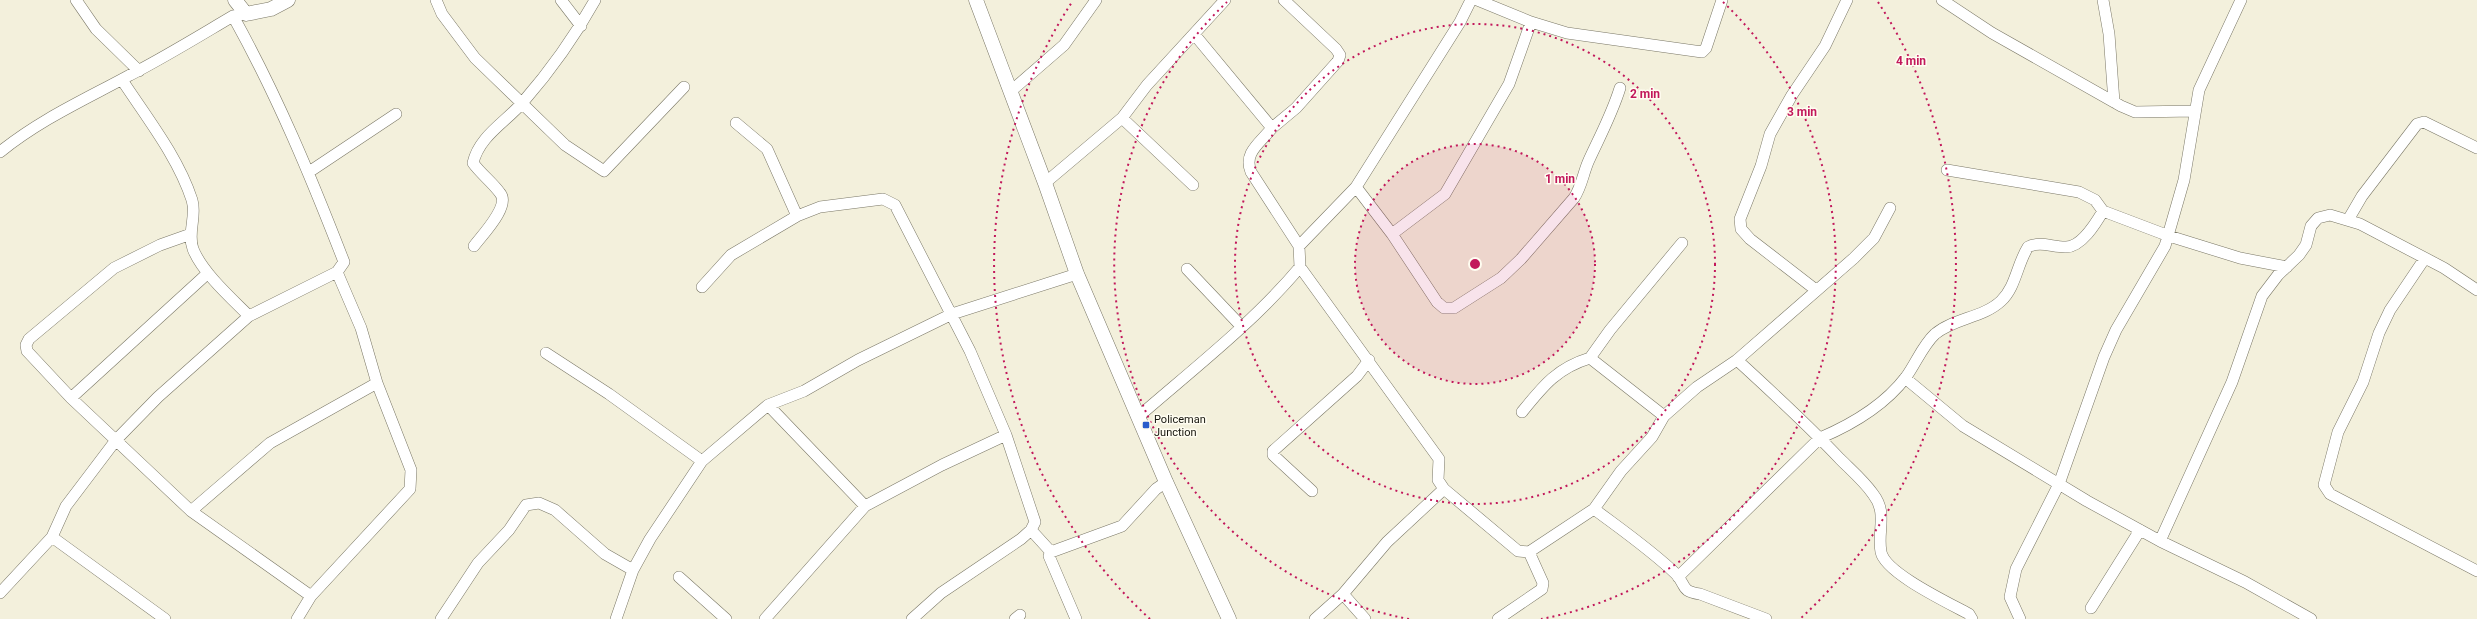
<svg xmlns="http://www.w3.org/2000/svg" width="2477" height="619" viewBox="0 0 2477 619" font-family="Roboto,sans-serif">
  <rect width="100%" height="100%" fill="#f3f0dc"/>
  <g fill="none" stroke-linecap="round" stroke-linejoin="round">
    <!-- minor casing -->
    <g stroke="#7a7766" stroke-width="12">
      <path id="minor" d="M76,0L96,29L139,71
        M436,0L442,14L475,58L565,145L604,171L684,87
        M561,0L581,26
        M1477,0L1531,22L1567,33L1702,52L1706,48L1722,0
        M1942,0L1992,33L2121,106L2135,112L2194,111
        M2103,0L2109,34L2114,102
        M1194,34L1272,128C1260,143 1243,153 1251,172L1299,246L1300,267L1439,459L1438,480L1444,489L1518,551L1529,552L1594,509L1621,471L1652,437L1664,416L1697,387L1737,360
        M122,80C147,118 178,157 192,200C197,216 187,233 193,249C202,272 231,298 249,316
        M1011,91L1064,45L1096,0
        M1122,118L1193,185
        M736,123L767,149L797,216
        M1272,128L1296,108L1338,61L1340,55L1336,49L1284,0
        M0,152C41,119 84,100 130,75C165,57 199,36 233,16L240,15
        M1947,170L2079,192L2095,200L2103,211L2169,236L2240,258L2287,267
        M309,172L396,114
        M1045,183L1122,118L1147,85L1225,0
        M1356,187L1392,234L1437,302L1444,308H1454L1501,278L1521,259L1574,198C1582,186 1583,173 1589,160C1600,136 1612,114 1620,88
        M1890,208L1874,238L1854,258L1737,360C1772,392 1807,424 1840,459C1851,470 1864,481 1873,494C1888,513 1877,531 1881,552C1885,573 1949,603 1969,614L1972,619
        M2348,220L2362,196L2417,124L2424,122L2477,148
        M191,234L160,245L114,268L29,339L26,345L27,351L71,398L191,511L311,596
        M1392,234L1445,194L1509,84L1531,22
        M474,246C482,235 511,206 500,193C492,182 481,174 473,163C479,136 506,122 523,102C550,71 575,36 595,0
        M1299,246L1356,187L1460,22L1471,0
        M2425,258L2390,310L2379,333L2363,382L2338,432L2324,485L2330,494L2477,571
        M1187,269L1241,326
        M702,287L731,255L797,216L820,207L883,199L895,205L970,351L1006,435L1035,522L1031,530L1021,539L941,593L912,619
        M1816,290L1750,239L1741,229L1740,219L1761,166L1770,134L1792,95L1825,46L1847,0
        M546,353L609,394L702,461
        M1590,358L1610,330L1682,243
        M1905,378L1963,426L2087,501L2160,541L2245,582L2311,619
        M71,398L208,273
        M768,405L865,506
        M1522,412C1543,386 1557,368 1590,358L1664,416
        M1138,417C1192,370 1254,322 1300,267
        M1312,491L1273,455V451L1357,376L1369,360
        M1594,509C1622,530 1651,550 1676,574C1687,586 1680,591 1700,594L1766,619
        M191,511L270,443L377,383
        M1031,530L1051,552
        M52,537L165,619
        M2160,541L2232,382L2262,296L2278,275L2299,255L2306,245L2311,226L2318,218L2330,215L2360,224L2444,268L2477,290
        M679,577L726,619
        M1678,577L1820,438C1853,424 1884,406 1906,377C1916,363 1923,345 1935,334C1954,318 1983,318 2001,301C2016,287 2017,264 2028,247C2040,241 2052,247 2065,247C2081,248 2096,223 2103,211
        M0,593L52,537L66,506L116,440L158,397L249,316L337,272L344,262C311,177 277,95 233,16
        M1343,594L1387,542L1444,489
        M2091,608L2140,530
        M297,619L311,596L410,489L411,470L377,383L361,328L337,272
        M441,619L478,563L509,530L526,505L539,503L555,510L605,554L633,570
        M616,619L633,570L650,539L702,461L768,405L804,391L858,360L952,314L1077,274
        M765,619L865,506L942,465L1006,435
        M1015,619L1020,615
        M1076,619L1049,556L1051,552L1122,526L1156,489L1166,482
        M1315,619L1343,594L1365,619
        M1498,619L1542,589L1543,583L1529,552
        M2020,619L2010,597L2016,569L2059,484L2104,357L2116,330L2165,246L2184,180L2199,90L2241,0"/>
    </g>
    <!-- tertiary casing -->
    <g stroke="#7a7766" stroke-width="15">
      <path id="tertiary" d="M235,0L246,14L271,9L288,0
        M976,0L1045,183L1077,274L1166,482L1229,619"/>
    </g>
    <!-- minor -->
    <use href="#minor" stroke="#fff" stroke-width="11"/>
    <!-- tertiary -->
    <use href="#tertiary" stroke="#fff" stroke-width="14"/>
  </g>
  <!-- distance rings -->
  <circle cx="1475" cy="264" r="120" fill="#c2185b" fill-opacity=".12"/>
  <g fill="none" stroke="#c2185b" stroke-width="2" stroke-dasharray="2 4">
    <circle cx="1475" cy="264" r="120"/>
    <circle cx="1475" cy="264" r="240"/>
    <path d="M1409 619A361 361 0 0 1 1227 2M1723 2A361 361 0 0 1 1541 619"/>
    <path d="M1150 619A481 481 0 0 1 1072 2M1878 2A481 481 0 0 1 1800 619"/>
  </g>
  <!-- markers -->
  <rect fill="#2a5dcb" stroke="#fffdf1" stroke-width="1.5" x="1142" y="421" width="8" height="8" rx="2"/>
  <g text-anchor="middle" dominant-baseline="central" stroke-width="3" stroke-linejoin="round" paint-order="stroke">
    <!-- poi labels -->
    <g font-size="11" fill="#16150e" stroke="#fffdf1" text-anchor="start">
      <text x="1154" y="419">Policeman<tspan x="1154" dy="13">Junction</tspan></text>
    </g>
  </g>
  <circle cx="1475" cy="264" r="6" fill="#c2185b" stroke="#fffdf1" stroke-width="2"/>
  <g font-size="12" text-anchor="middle" font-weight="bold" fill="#c2185b" stroke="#fffdf1" stroke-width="3" stroke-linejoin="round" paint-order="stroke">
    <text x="1911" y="65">4 min</text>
    <text x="1645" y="98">2 min</text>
    <text x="1802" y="116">3 min</text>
    <text x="1560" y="183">1 min</text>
  </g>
</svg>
